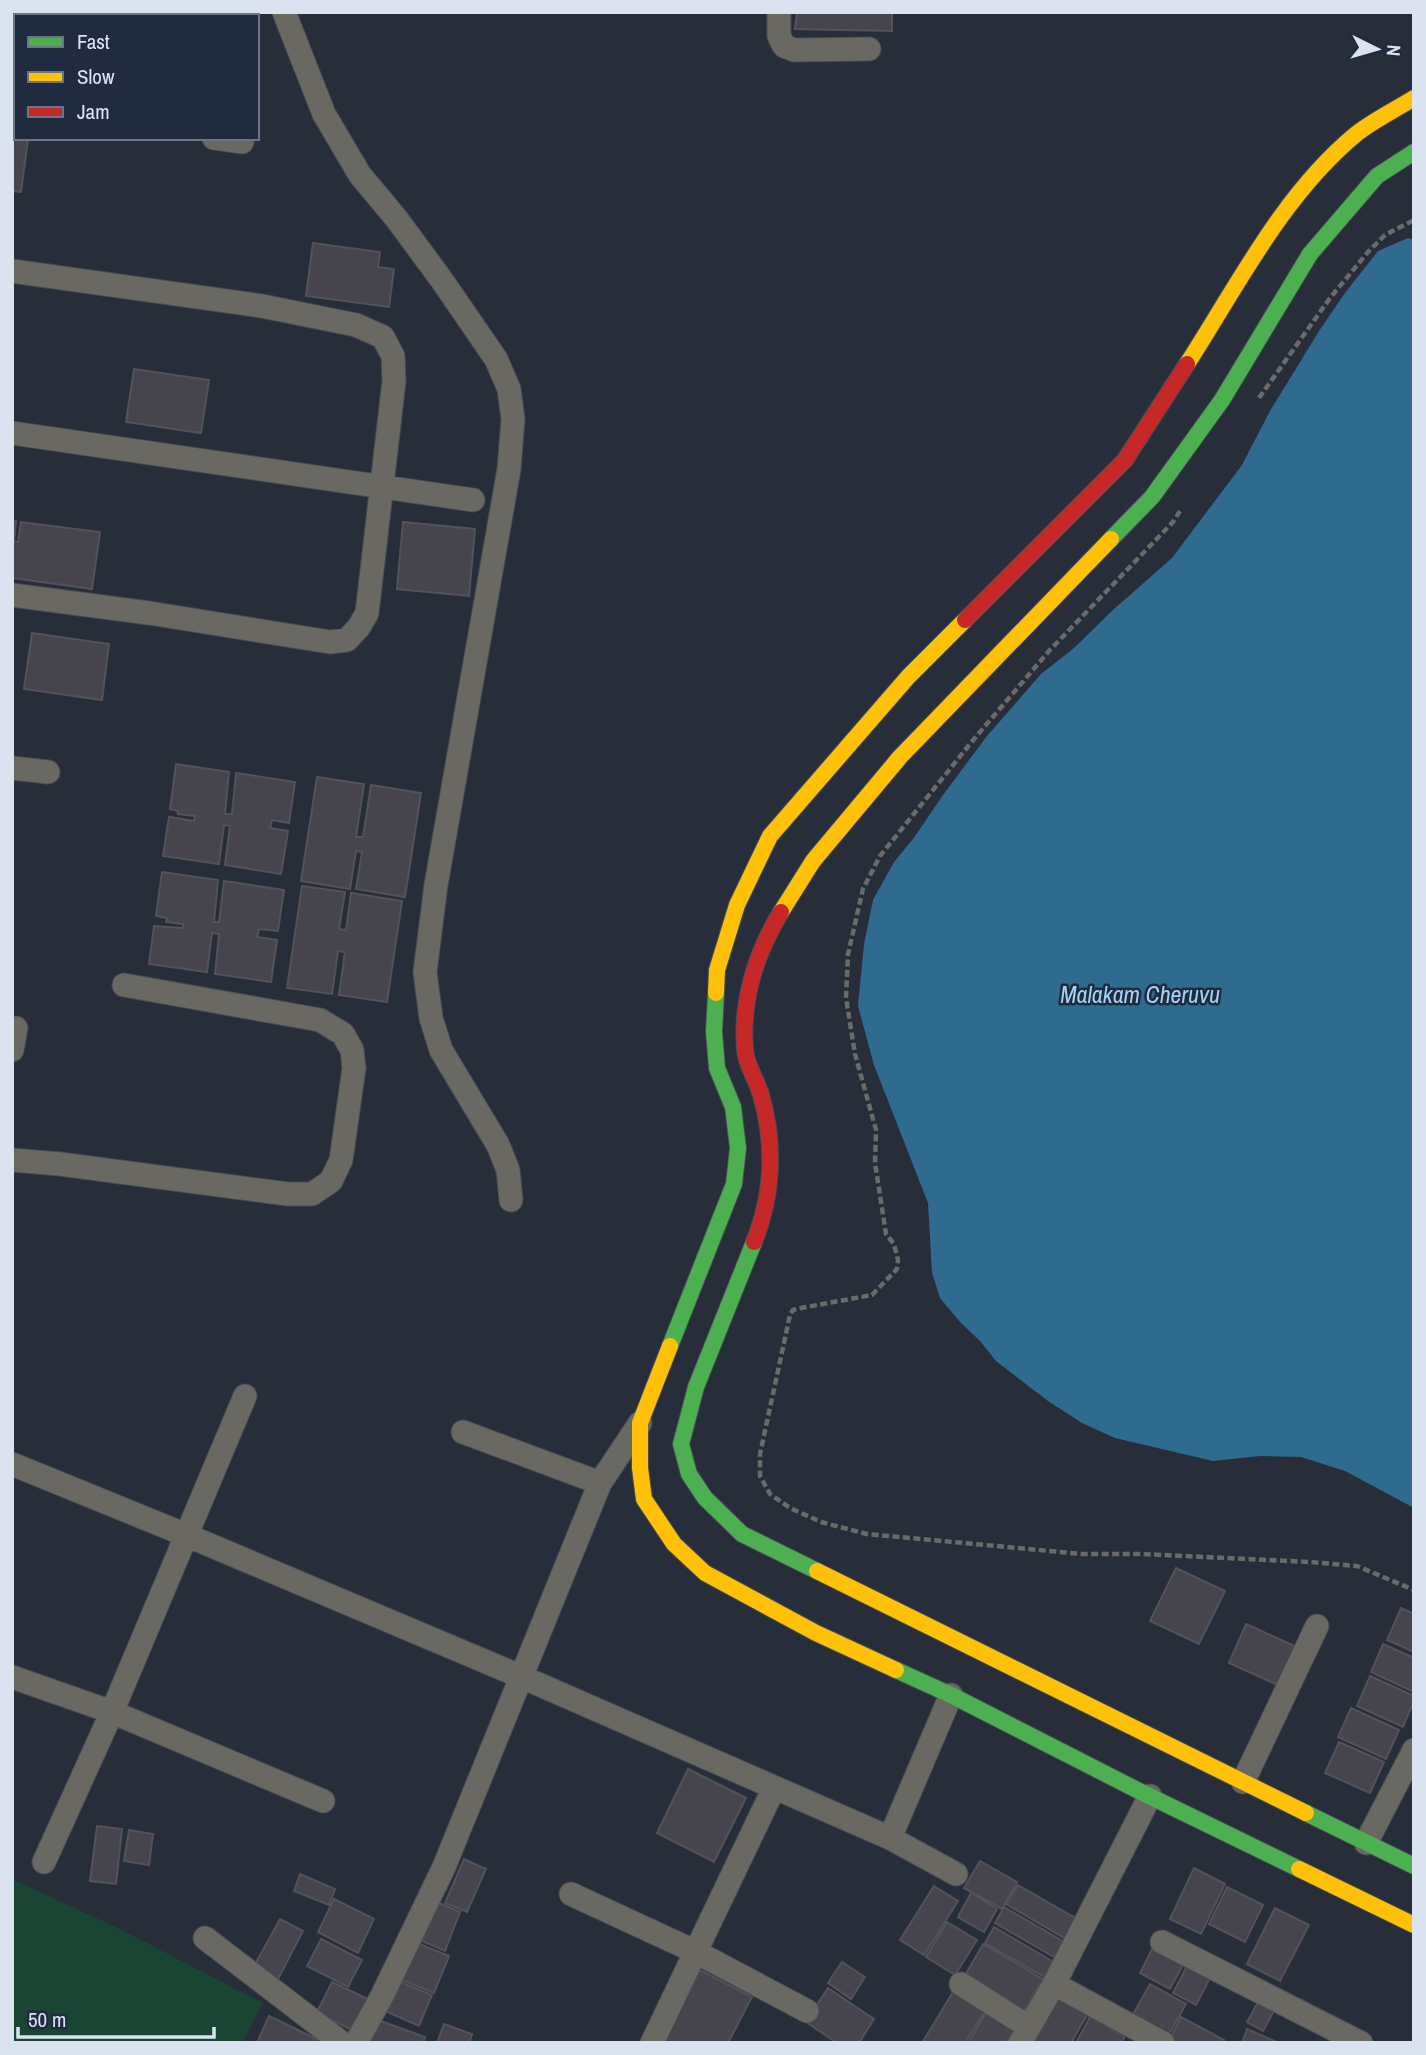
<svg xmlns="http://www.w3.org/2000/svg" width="1426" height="2055" viewBox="0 0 1426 2055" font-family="'Archivo Narrow',sans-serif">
  <rect width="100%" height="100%" fill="#282e39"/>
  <!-- green -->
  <path fill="#1a4434" d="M12,1879L118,1928L263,2003L242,2043H12Z"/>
  <!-- water -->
  <path fill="#2f6a8f" d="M1408,238L1414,240V1508L1345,1471L1301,1457L1260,1456L1213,1461L1115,1438L1082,1423L1048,1401L996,1361L980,1341L960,1322L940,1298L932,1273L928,1203L874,1065L858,1006L864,944L873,900L894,862L913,839L943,795L987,736L1041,674L1074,648L1114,609L1172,558L1242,465L1270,411L1319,331L1345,293L1378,251Z"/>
  <!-- building -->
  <path fill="#46454e" stroke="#53525b" stroke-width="2" d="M797,12H892V31L795,29Z
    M12,137L28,139L21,192L12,191Z
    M313,243L380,252L378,267L394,269L389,307L306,296Z
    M134,369L209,380L201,433L126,422Z
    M12,521H16L14,542H18L21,522L100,532L92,589L12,578Z
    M403,522L475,529L469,596L397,589Z
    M32,633L109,644L102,700L24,689Z
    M176,764L229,772L225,814H232L236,773L295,782L289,823L272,820L270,828L288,831L281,874L225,865L230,826L224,825L219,864L163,856L169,817L194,821L195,816L178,814V811L170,809Z
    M317,777L364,784L356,837H363L371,785L421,793L405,897L356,889L362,852L356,851L350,889L301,881Z
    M162,872L218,880L214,922H219L224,881L284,890L278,931L259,929L257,937L277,940L271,982L215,974L219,934L212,933L207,972L149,964L154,926L183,928V924L166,922L167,918L156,916Z
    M302,886L345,892L339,929L346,930L351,893L402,901L387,1002L339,995L345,952L338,951L332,994L287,988Z
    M1176,1568L1225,1591L1199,1644L1150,1621Z
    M1401,1608L1414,1614V1652L1387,1640Z
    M1246,1624L1299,1648L1282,1687L1229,1663Z
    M1383,1644L1414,1658V1692L1371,1672Z
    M1370,1676L1414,1696V1701L1403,1727L1357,1706Z
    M1351,1708L1399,1730L1386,1759L1338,1737Z
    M1339,1742L1384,1762L1370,1793L1325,1773Z
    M688,1769L746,1798L714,1862L657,1833Z
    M97,1826L122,1829L116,1884L90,1881Z
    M129,1830L153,1834L149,1865L124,1861Z
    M464,1859L486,1869L467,1912L445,1903Z
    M980,1861L1017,1882L1002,1909L964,1888Z
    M1194,1868L1225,1884L1201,1934L1170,1919Z
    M300,1874L335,1889L329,1905L294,1891Z
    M1018,1885L1077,1919L1066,1939L1006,1904Z
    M934,1886L958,1901L924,1955L900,1940Z
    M1227,1887L1263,1905L1245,1942L1209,1924Z
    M971,1893L997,1909L984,1932L958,1917Z
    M334,1899L374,1919L358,1953L318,1932Z
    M437,1902L460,1912L445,1951L422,1941Z
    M1004,1907L1068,1944L1059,1960L995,1923Z
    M1275,1908L1309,1925L1280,1981L1247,1964Z
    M280,1919L303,1931L277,1981L253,1968Z
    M947,1922L977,1940L955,1975L926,1957Z
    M994,1927L1057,1964L1048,1979L985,1943Z
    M321,1939L362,1960L348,1987L307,1966Z
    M417,1943L449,1956L434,1993L402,1980Z
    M983,1944L1043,1979L1023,2013L963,1979Z
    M1153,1947L1184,1963L1170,1989L1140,1973Z
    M842,1962L865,1977L851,1999L828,1983Z
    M1188,1964L1211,1976L1196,2005L1173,1993Z
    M700,1970L752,1997L728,2043H661Z
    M398,1981L432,1995L419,2026L385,2011Z
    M332,1982L370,2000L355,2032L317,2012Z
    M1150,1984L1186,2004L1167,2038L1131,2018Z
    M956,1987L988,2006L965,2043H922Z
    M828,1988L874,2019L859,2043H837L806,2022Z
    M1052,1992L1088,2013L1071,2043H1029Z
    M1259,2000L1275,2009L1263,2031L1247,2022Z
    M986,2013L1022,2035L1018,2043L1004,2041L1003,2043H968Z
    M269,2016L325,2043H257Z
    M1090,2017L1125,2036L1121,2043H1076Z
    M1181,2017L1224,2040L1223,2043H1168Z
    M378,2020L425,2037L423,2043H370Z
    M444,2024L472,2034L469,2043H437Z
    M1247,2029L1279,2043H1242Z"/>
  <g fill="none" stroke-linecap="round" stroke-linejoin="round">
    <!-- street casing -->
    <g stroke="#464c55" stroke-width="25">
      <path id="street" d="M284,12L324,114L360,175L396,218L441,279L496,359L509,389L513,419L509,469L436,885L425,972L431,1018L441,1050L498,1145L508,1170L511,1200
        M779,12V36L784,46L794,50L869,49
        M12,113H16
        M214,138L242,142
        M12,271L262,306L356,325L383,337L393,356L394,381L367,613L359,627L347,640L330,642L149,613L12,595
        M12,433L473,500
        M12,768L48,772
        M12,1050L16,1028
        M12,1160L60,1164L288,1194H312L331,1181L341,1160L354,1068L352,1050L343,1034L320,1020L124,985
        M463,1432L600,1483L640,1423
        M12,1464L186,1535L522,1677L890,1838L956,1874
        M12,1677L112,1712L323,1801
        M1243,1782L1317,1626
        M890,1838L951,1695
        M1366,1843L1414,1750
        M44,1862L112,1712L245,1396
        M571,1894L696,1952L807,2011
        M205,1938L342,2043
        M1162,1942L1361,2043
        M961,1984L1029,2027
        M1054,1984L1163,2043
        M356,2043L382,1996L444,1867L600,1483
        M652,2043L774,1788
        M1020,2043L1054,1984L1150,1796"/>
    </g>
    <!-- fast casing -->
    <g stroke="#464c55" stroke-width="18">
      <path id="fast" d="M1111,539L1152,497L1222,400L1310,254L1377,176L1414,152
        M754,1242L696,1387L681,1444L689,1474L705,1498L742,1534L817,1571
        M670,1346L734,1184L738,1148L733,1107L717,1068L714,1032L716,993
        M896,1670L951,1695L1143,1793L1299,1869
        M1306,1813L1414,1866"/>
    </g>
    <!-- slow casing -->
    <g stroke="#464c55" stroke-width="18">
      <path id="slow" d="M1187,364C1238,285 1282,196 1355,135C1372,121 1395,110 1414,98
        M781,912L813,861L900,757L1111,539
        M716,993L717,970L737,905L770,836L908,677L965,620
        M670,1346L640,1423V1468L644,1499L674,1544L705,1573L816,1633L896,1670
        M817,1571L1306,1813
        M1299,1869L1414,1925"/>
    </g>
    <!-- jam casing -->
    <g stroke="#464c55" stroke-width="18">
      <path id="jam" d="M965,620L1125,460L1187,364
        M754,1242C773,1195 775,1144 761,1095C757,1080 746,1065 745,1050C741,1001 756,953 781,912"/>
    </g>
    <!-- path -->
    <path stroke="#6a6a6a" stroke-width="4.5" stroke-dasharray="7 3.5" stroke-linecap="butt" d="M1259,398L1330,298L1368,252L1385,235L1414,220
      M1180,511L1173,522L1049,651L974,739L880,856L863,889L848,954L846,998L855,1054L876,1130L875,1163L886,1234L894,1244L898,1260L897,1269L872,1295L801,1308L793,1310L790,1315L760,1454V1476L770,1494L790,1508L821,1522L867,1534L1082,1554H1141L1310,1562L1357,1566L1414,1590"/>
    <!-- street -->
    <use href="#street" stroke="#6a6862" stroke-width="23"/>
    <!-- fast -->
    <use href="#fast" stroke="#4caf50" stroke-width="16"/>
    <!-- slow -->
    <use href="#slow" stroke="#ffc107" stroke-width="16"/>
    <!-- jam -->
    <use href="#jam" stroke="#c62828" stroke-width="16"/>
  </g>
  <g text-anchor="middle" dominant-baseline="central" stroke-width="5" stroke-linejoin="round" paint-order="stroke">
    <!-- water labels -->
    <g font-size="24" font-style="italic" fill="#a1d3f7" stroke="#212b40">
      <text x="1140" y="994">Malakam Cheruvu</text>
    </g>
  </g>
  <!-- border -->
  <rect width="1426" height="2055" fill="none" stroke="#dbe3f1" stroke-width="28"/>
  <!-- legend -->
  <rect x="14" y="14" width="245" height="126" fill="#212b40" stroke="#6b7587" stroke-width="2"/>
  <rect x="28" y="37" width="35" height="10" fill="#4caf50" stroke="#6b7587" stroke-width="2"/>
  <text x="77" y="49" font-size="21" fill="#dbe3f1">Fast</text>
  <rect x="28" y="72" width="35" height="10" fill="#ffc107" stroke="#6b7587" stroke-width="2"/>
  <text x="77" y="84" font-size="21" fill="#dbe3f1">Slow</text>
  <rect x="28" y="107" width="35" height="10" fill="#c62828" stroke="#6b7587" stroke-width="2"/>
  <text x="77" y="119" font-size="21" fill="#dbe3f1">Jam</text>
  <!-- north arrow -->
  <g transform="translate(1377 49) rotate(95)" stroke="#212b40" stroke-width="5" paint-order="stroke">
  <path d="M0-5L12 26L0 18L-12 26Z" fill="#dbe3f1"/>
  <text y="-10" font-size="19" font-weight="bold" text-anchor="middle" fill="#dbe3f1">N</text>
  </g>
  <!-- scale -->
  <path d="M18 2027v10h196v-10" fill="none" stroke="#dbe3f1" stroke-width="3.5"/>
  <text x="28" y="2027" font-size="21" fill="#dbe3f1" stroke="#212b40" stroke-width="5" paint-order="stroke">50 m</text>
</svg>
